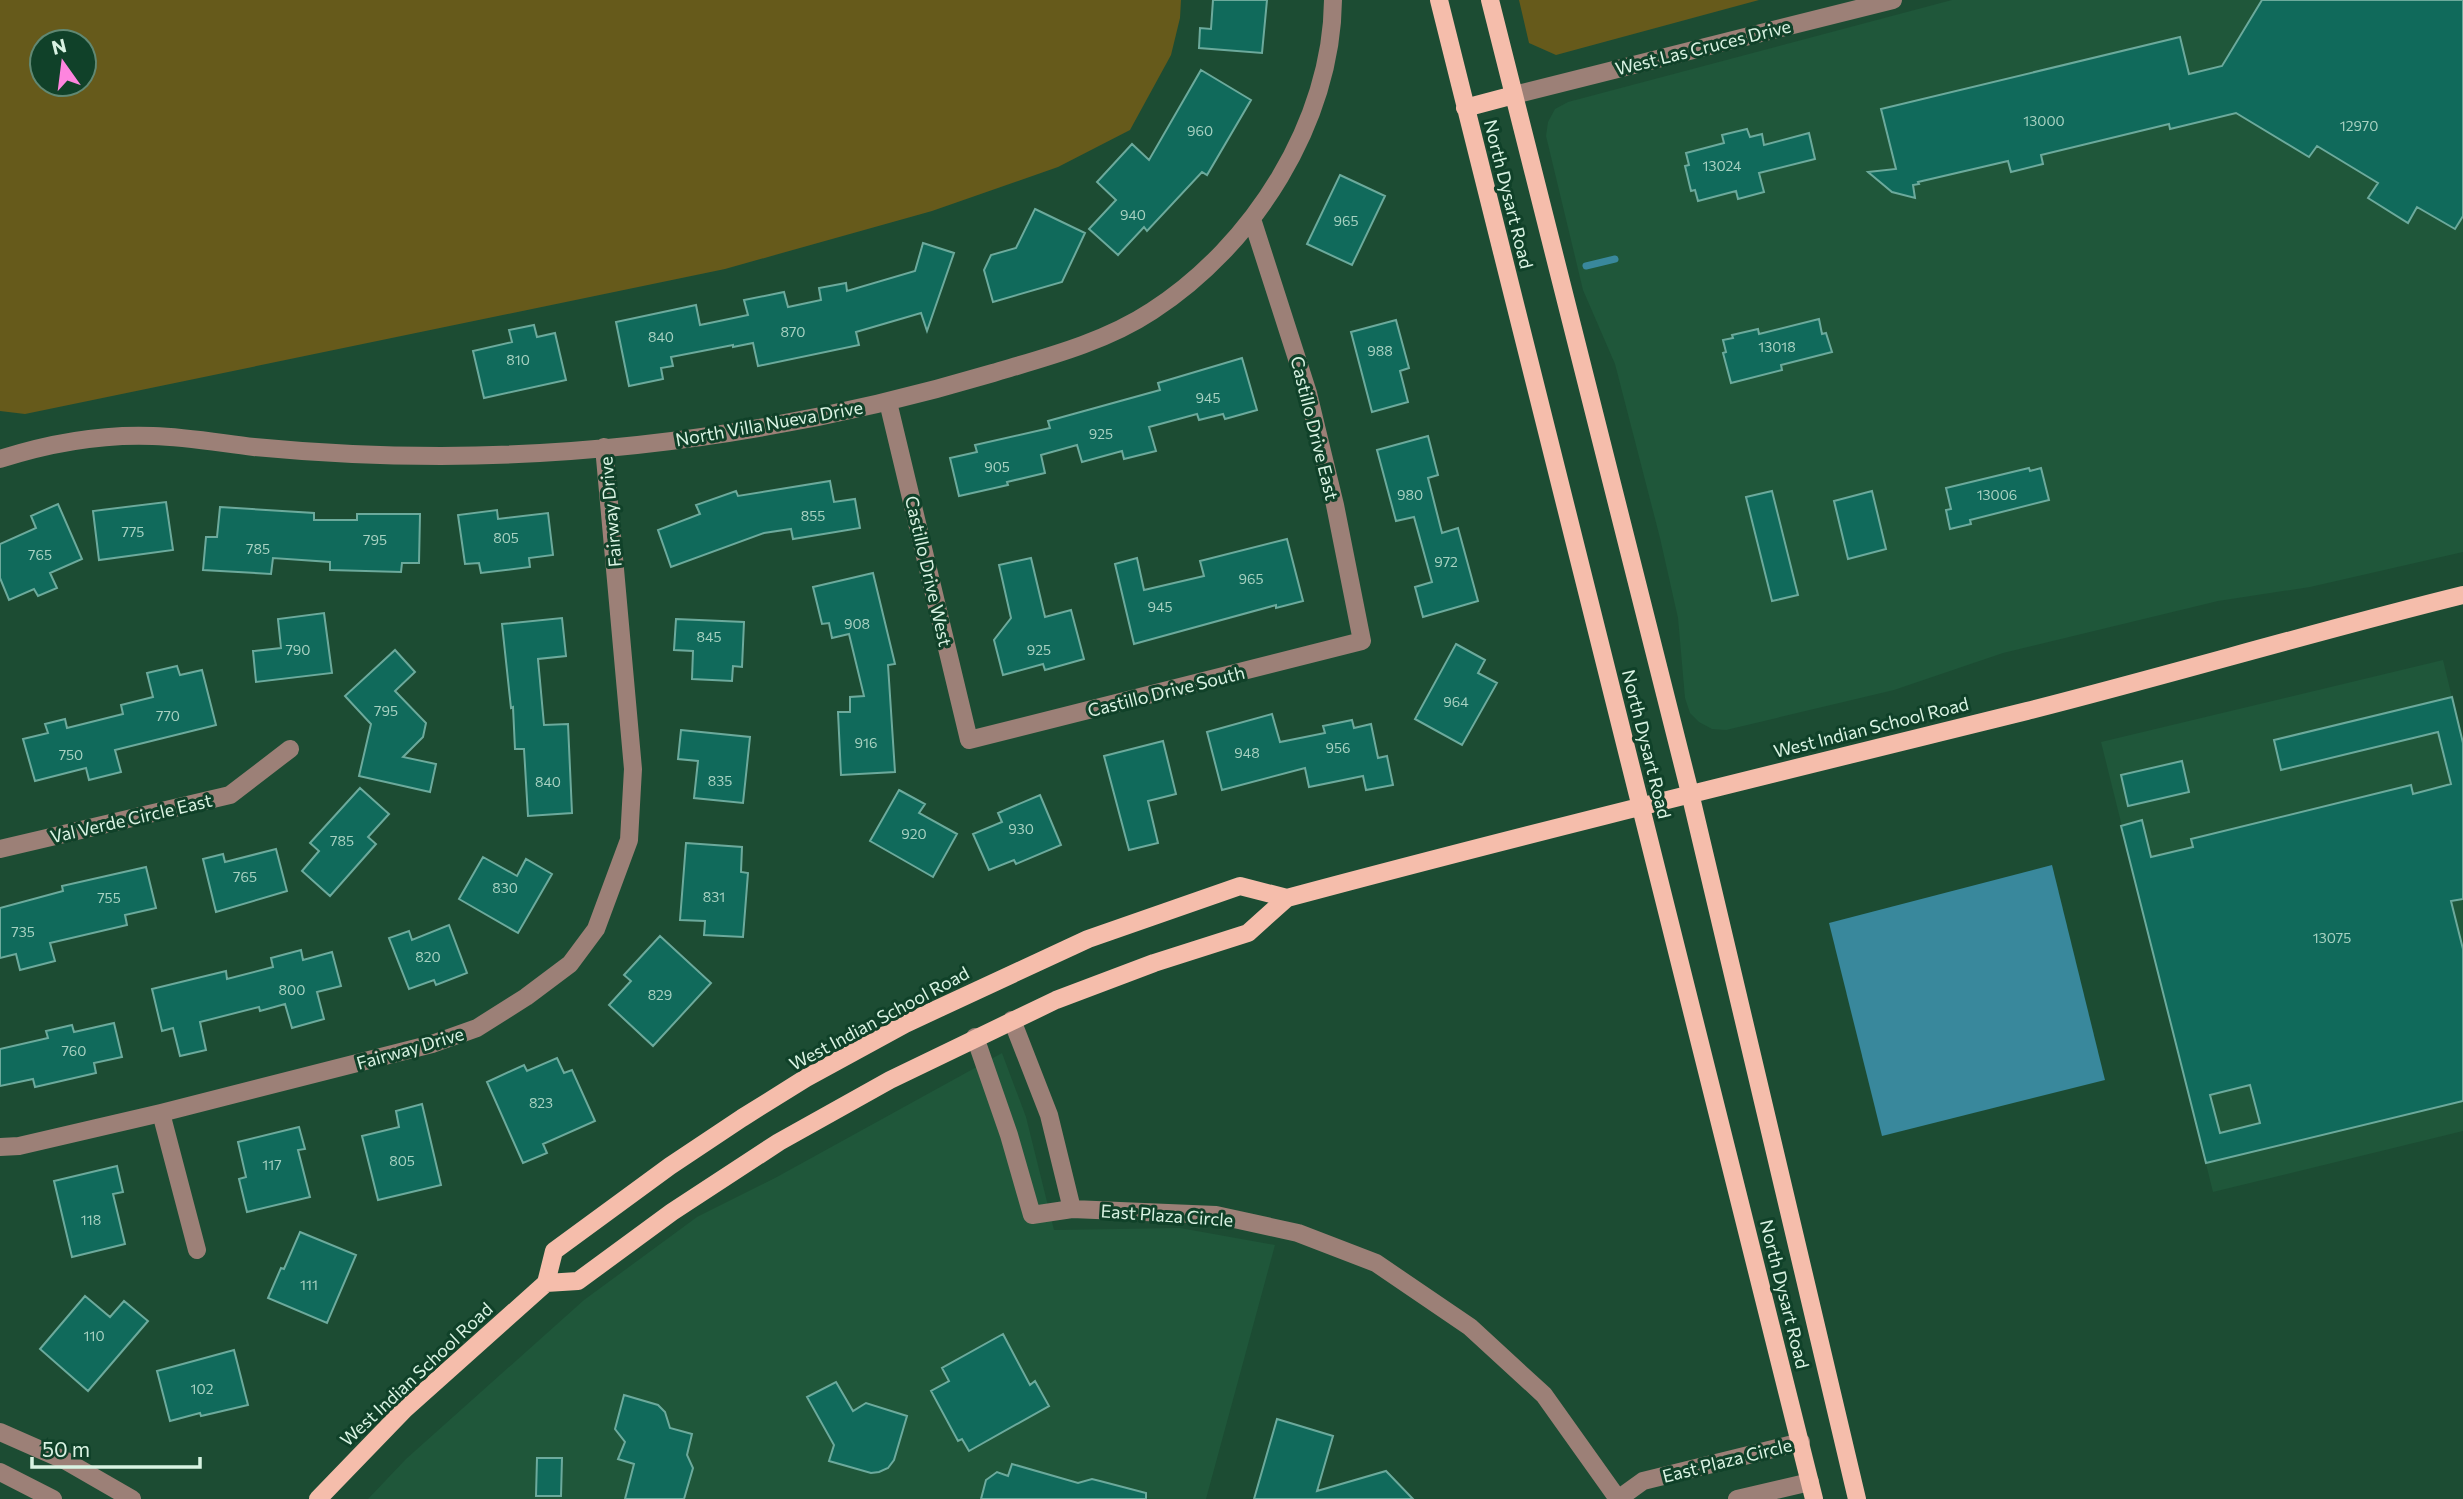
<svg xmlns="http://www.w3.org/2000/svg" width="2463" height="1499" viewBox="0 0 2463 1499" font-family="Commissioner,sans-serif">
  <rect width="100%" height="100%" fill="#1c4c33"/>
  <!-- built -->
  <path fill="#1f573a" d="M1952,0H2463V552L2310,587L2218,601L2003,653L1894,690L1726,730L1712,729L1699,722L1690,713L1685,698L1678,618L1660,538L1615,364L1583,290L1546,136L1548,122L1555,109L1568,102Z
    M2443,660L2463,743V1131L2213,1192L2101,742Z
    M1002,1053L1026,1117L1054,1230L1180,1228L1275,1245L1206,1499H368L406,1459L584,1300L697,1217L775,1178Z"/>
  <!-- green -->
  <path fill="#665a1b" fill-rule="evenodd" d="M0,0H1181L1180,18L1171,55L1130,130L1058,167L932,211L725,269L25,414L0,411ZM84,42V84H42V42Z
    M1519,0H1759L1556,55L1529,43Z"/>
  <!-- water -->
  <path fill="#39889c" d="M2052,865L2105,1080L1882,1136L1829,923Z"/>
  <g fill="none" stroke-linecap="round" stroke-linejoin="round">
    <!-- stream -->
    <path stroke="#39889c" stroke-width="7" d="M1586,266L1615,259"/>
  </g>
  <!-- building -->
  <path fill="#106a5b" stroke="#6caa9c" stroke-width="2" fill-rule="evenodd" d="M1213,0H1267L1262,53L1199,48L1200,28L1211,29Z
    M2262,0H2463V216L2455,229L2417,207L2408,223L2368,198L2378,183L2317,146L2309,157L2236,113L2170,129L2169,124L2041,155L2043,164L2011,172L2008,161L1918,182L1919,184L1913,185L1915,198L1892,192L1868,172L1896,169L1881,109L2180,37L2189,74L2222,66Z
    M1201,70L1251,100L1207,175L1202,172L1147,231L1144,227L1118,255L1089,229L1116,200L1097,182L1132,144L1149,160Z
    M1747,129L1750,137L1762,134L1764,145L1809,133L1815,159L1759,173L1764,192L1738,199L1736,191L1698,201L1695,190L1691,191L1685,166L1689,165L1686,153L1724,143L1722,135Z
    M1340,175L1385,196L1352,265L1307,244Z
    M1035,209L1085,233L1062,282L993,302L984,270L991,255L1016,248Z
    M923,243L954,253L927,331L921,313L856,332L859,345L758,366L753,343L733,347V345L671,357L673,366L661,368L663,379L629,386L616,322L696,305L700,325L748,315L744,300L784,292L788,307L821,300L819,288L846,283L847,291L915,271Z
    M1819,319L1822,334L1826,333L1832,352L1781,365L1782,370L1731,383L1723,353L1726,352L1723,340L1733,338L1732,335L1758,329L1759,334Z
    M1396,320L1409,368L1400,371L1408,402L1372,412L1351,332Z
    M534,325L537,337L555,333L566,380L484,398L473,351L512,342L509,330Z
    M1242,358L1257,410L1225,419L1223,414L1199,420L1197,414L1149,427L1156,451L1124,459L1122,451L1082,462L1077,445L1041,455L1045,473L1007,482L1008,485L959,496L950,458L977,452L975,445L1050,428L1048,421L1160,390L1158,383Z
    M1428,436L1438,475L1428,478L1442,533L1458,528L1478,601L1423,617L1415,587L1432,582L1414,517L1396,521L1377,450Z
    M2029,468L2030,471L2041,468L2049,500L1970,520L1971,524L1950,529L1946,510L1951,509L1946,488Z
    M830,481L834,502L855,499L860,528L793,539L791,529L764,533L671,567L658,530L700,514L696,505L736,491L738,496Z
    M1772,491L1798,595L1772,601L1746,497Z
    M1872,491L1886,549L1848,559L1834,501Z
    M166,502L173,550L99,560L93,511Z
    M58,504L82,559L50,573L57,588L38,596L34,589L9,600L0,578V544L36,528L31,516Z
    M220,507L314,513V520H357V514H420L419,563H402L401,572L330,570V562L273,558L271,574L203,570L206,537H217Z
    M497,510L498,519L548,513L553,555L529,558L530,567L481,573L479,563L465,564L458,515Z
    M1287,539L1303,601L1276,608V605L1134,644L1115,564L1137,558L1144,590L1204,576L1200,561Z
    M1031,558L1045,617L1071,610L1084,659L1045,670L1043,664L1003,675L994,640L1011,618L999,565Z
    M873,573L895,664L888,665L895,772L841,775L838,712H850V697L864,696L849,634L832,638L829,623L822,624L813,587Z
    M324,613L332,673L256,682L253,651L281,648L278,619Z
    M562,618L566,656L538,659L544,725L568,724L572,813L528,816L524,749H515L513,707L511,708L502,624Z
    M676,619L744,622L742,667L733,666L732,681L692,679L693,651L674,650Z
    M1456,644L1485,660L1478,673L1497,683L1462,745L1415,719Z
    M395,650L415,672L395,691L426,723L423,737L403,757L436,764L430,792L359,776L371,724L345,696Z
    M177,666L180,675L202,670L216,725L115,750L121,772L89,780L86,768L35,781L23,739L48,733L45,724L65,719L67,728L123,714L121,705L153,697L147,673Z
    M2452,697L2463,743V899L2451,901L2463,949V1101L2206,1163L2121,826L2142,820L2151,857L2193,847L2191,839L2411,785L2413,794L2451,784L2438,732L2281,770L2274,740ZM2250,1085L2260,1123L2220,1133L2210,1095Z
    M1272,714L1280,742L1325,733L1323,726L1352,720L1354,728L1371,724L1378,758L1387,756L1393,785L1366,790L1363,776L1309,787L1305,768L1222,790L1207,732Z
    M681,730L750,737L743,803L694,798L698,761L678,759Z
    M1163,741L1176,794L1148,801L1158,843L1129,850L1104,756Z
    M2182,761L2189,792L2128,806L2121,775Z
    M360,788L389,814L368,837L376,844L330,896L302,871L319,851L310,843Z
    M899,790L925,804L919,813L957,834L933,877L870,841Z
    M1040,795L1061,845L1016,864L1014,860L989,870L973,834L1002,822L998,813Z
    M686,843L742,847L741,872L748,873L743,937L704,935L705,921L680,920Z
    M276,849L287,891L216,912L203,859L223,854L225,862Z
    M483,857L517,876L526,859L552,874L518,933L459,899Z
    M146,867L156,908L125,915L127,925L50,943L55,961L20,970L16,954L0,958V908L63,891L62,886Z
    M449,925L467,973L436,985L434,980L409,989L389,938L409,931L412,940Z
    M660,936L711,983L653,1046L609,1005L631,981L624,975Z
    M301,950L303,960L332,952L341,986L317,992L324,1019L292,1028L285,1004L260,1011L259,1007L200,1022L206,1050L180,1056L173,1028L162,1031L152,989L226,971L227,979L273,967L271,958Z
    M114,1023L122,1057L94,1063L96,1073L35,1087L33,1079L0,1086V1049L48,1038L46,1031L72,1025L74,1032Z
    M557,1058L564,1073L572,1070L595,1121L543,1144L547,1153L523,1163L487,1082L524,1065L527,1071Z
    M422,1104L441,1185L378,1200L362,1136L399,1127L396,1111Z
    M299,1127L305,1149L298,1150L310,1197L247,1212L239,1179L246,1177L238,1142Z
    M117,1166L123,1192L113,1194L125,1244L72,1257L54,1181Z
    M300,1232L356,1255L327,1323L268,1298L281,1268L284,1269Z
    M85,1296L110,1317L124,1301L148,1321L88,1391L40,1349Z
    M1003,1334L1030,1385L1035,1381L1049,1406L969,1451L962,1439L958,1441L931,1391L949,1381L942,1368Z
    M234,1350L248,1405L201,1416L200,1413L170,1421L157,1371Z
    M836,1382L853,1411L866,1403L907,1416L894,1460L888,1468L879,1472L871,1473L829,1461L834,1445L807,1397Z
    M624,1395L658,1405L665,1412L670,1428L692,1434L687,1455L693,1468L684,1499H625L634,1464L618,1459L625,1442L615,1429Z
    M1277,1419L1333,1436L1317,1491L1386,1471L1413,1499H1254Z
    M537,1458H562L561,1496H536Z
    M1012,1464L1078,1483L1092,1479L1100,1481L1146,1493V1499H981L986,1480L997,1472L1008,1476Z"/>
  <g fill="none" stroke-linecap="round" stroke-linejoin="round">
    <!-- minor -->
    <path stroke="#9c8077" stroke-width="18" d="M1514,95L1893,0
      M888,402L969,740L1362,641L1335,505L1308,393L1252,219
      M0,459C50,443 101,434 153,436C187,437 220,443 254,447C316,453 379,456 441,456C627,455 815,426 993,373C1047,357 1105,342 1152,311C1253,246 1332,122 1333,0
      M0,849L230,795L290,749
      M1012,1020L1049,1115L1072,1209
      M975,1037L1009,1135L1032,1215L1072,1209L1216,1215L1298,1233L1376,1263L1470,1327L1544,1395L1618,1499
      M161,1113L197,1250
      M0,1147L19,1146L161,1113L432,1044L477,1028L526,997L570,964L596,929L629,840L633,769L604,447
      M0,1432L66,1461L132,1499
      M0,1472L53,1499
      M1618,1499L1643,1481L1801,1442
      M1737,1499L1810,1482"/>
    <!-- major -->
    <path stroke="#f5bdab" stroke-width="18" d="M1439,0L1814,1499
      M1490,0L1690,793L1857,1499
      M1465,108L1514,95
      M546,1283L578,1281L672,1212L779,1142L890,1080L1056,1000L1154,963L1248,933L1287,898C1533,832 1780,772 2027,711C2173,674 2317,631 2463,595
      M318,1499L405,1409L546,1283L554,1251L670,1166L742,1118L806,1078L905,1024L1088,939L1240,886L1287,898"/>
  </g>
  <g text-anchor="middle" dominant-baseline="central" stroke-width="6" stroke-linejoin="round" paint-order="stroke">
    <!-- number labels -->
    <g font-size="14" fill="#a7d1c1">
      <text x="2044" y="120">13000</text>
      <text x="2359" y="125">12970</text>
      <text x="1200" y="130">960</text>
      <text x="1722" y="165">13024</text>
      <text x="1133" y="214">940</text>
      <text x="1346" y="220">965</text>
      <text x="793" y="331">870</text>
      <text x="661" y="336">840</text>
      <text x="1777" y="346">13018</text>
      <text x="1380" y="350">988</text>
      <text x="518" y="359">810</text>
      <text x="1208" y="397">945</text>
      <text x="1101" y="433">925</text>
      <text x="997" y="466">905</text>
      <text x="1410" y="494">980</text>
      <text x="1997" y="494">13006</text>
      <text x="813" y="515">855</text>
      <text x="133" y="531">775</text>
      <text x="506" y="537">805</text>
      <text x="375" y="539">795</text>
      <text x="258" y="548">785</text>
      <text x="40" y="554">765</text>
      <text x="1446" y="561">972</text>
      <text x="1251" y="578">965</text>
      <text x="1160" y="606">945</text>
      <text x="857" y="623">908</text>
      <text x="709" y="636">845</text>
      <text x="298" y="649">790</text>
      <text x="1039" y="649">925</text>
      <text x="1456" y="701">964</text>
      <text x="386" y="710">795</text>
      <text x="168" y="715">770</text>
      <text x="866" y="742">916</text>
      <text x="1338" y="747">956</text>
      <text x="1247" y="752">948</text>
      <text x="71" y="754">750</text>
      <text x="720" y="780">835</text>
      <text x="548" y="781">840</text>
      <text x="1021" y="828">930</text>
      <text x="914" y="833">920</text>
      <text x="342" y="840">785</text>
      <text x="245" y="876">765</text>
      <text x="505" y="887">830</text>
      <text x="714" y="896">831</text>
      <text x="109" y="897">755</text>
      <text x="23" y="931">735</text>
      <text x="2332" y="937">13075</text>
      <text x="428" y="956">820</text>
      <text x="292" y="989">800</text>
      <text x="660" y="994">829</text>
      <text x="74" y="1050">760</text>
      <text x="541" y="1102">823</text>
      <text x="402" y="1160">805</text>
      <text x="272" y="1164">117</text>
      <text x="91" y="1219">118</text>
      <text x="309" y="1284">111</text>
      <text x="94" y="1335">110</text>
      <text x="202" y="1388">102</text>
    </g>
    <!-- street labels -->
    <g font-size="18" fill="#d9f3e3" stroke="#104129">
      <text transform="translate(1703 47) rotate(-14)">West Las Cruces Drive</text>
      <text transform="translate(1509 194) rotate(76)">North Dysart Road</text>
      <text transform="translate(769 423) rotate(-10)">North Villa Nueva Drive</text>
      <text transform="translate(1315 428) rotate(76)">Castillo Drive East</text>
      <text transform="translate(610 512) rotate(-95)">Fairway Drive</text>
      <text transform="translate(929 571) rotate(77)">Castillo Drive West</text>
      <text transform="translate(1166 691) rotate(-14)">Castillo Drive South</text>
      <text transform="translate(1871 727) rotate(-14)">West Indian School Road</text>
      <text transform="translate(1647 744) rotate(76)">North Dysart Road</text>
      <text transform="translate(131 818) rotate(-13)">Val Verde Circle East</text>
      <text transform="translate(879 1018) rotate(-28)">West Indian School Road</text>
      <text transform="translate(410 1048) rotate(-16)">Fairway Drive</text>
      <text transform="translate(1167 1215) rotate(4)">East Plaza Circle</text>
      <text transform="translate(1785 1294) rotate(76)">North Dysart Road</text>
      <text transform="translate(416 1374) rotate(-43)">West Indian School Road</text>
      <text transform="translate(1727 1460) rotate(-14)">East Plaza Circle</text>
    </g>
  </g>
  <!-- north arrow -->
  <g transform="translate(63 63) rotate(346)"><circle r="33" fill="#104129" stroke="#608873" stroke-width="2"/>
  <path d="M0-5L12 26L0 18L-12 26Z" fill="#fe85df"/>
  <text y="-10" font-size="19" font-weight="bold" text-anchor="middle" fill="#d9f3e3">N</text>
  </g>
  <!-- scale -->
  <path d="M32 1457v10h168v-10" fill="none" stroke="#d9f3e3" stroke-width="3.5"/>
  <text x="42" y="1457" font-size="21" fill="#d9f3e3" stroke="#104129" stroke-width="5" paint-order="stroke">50 m</text>
</svg>
